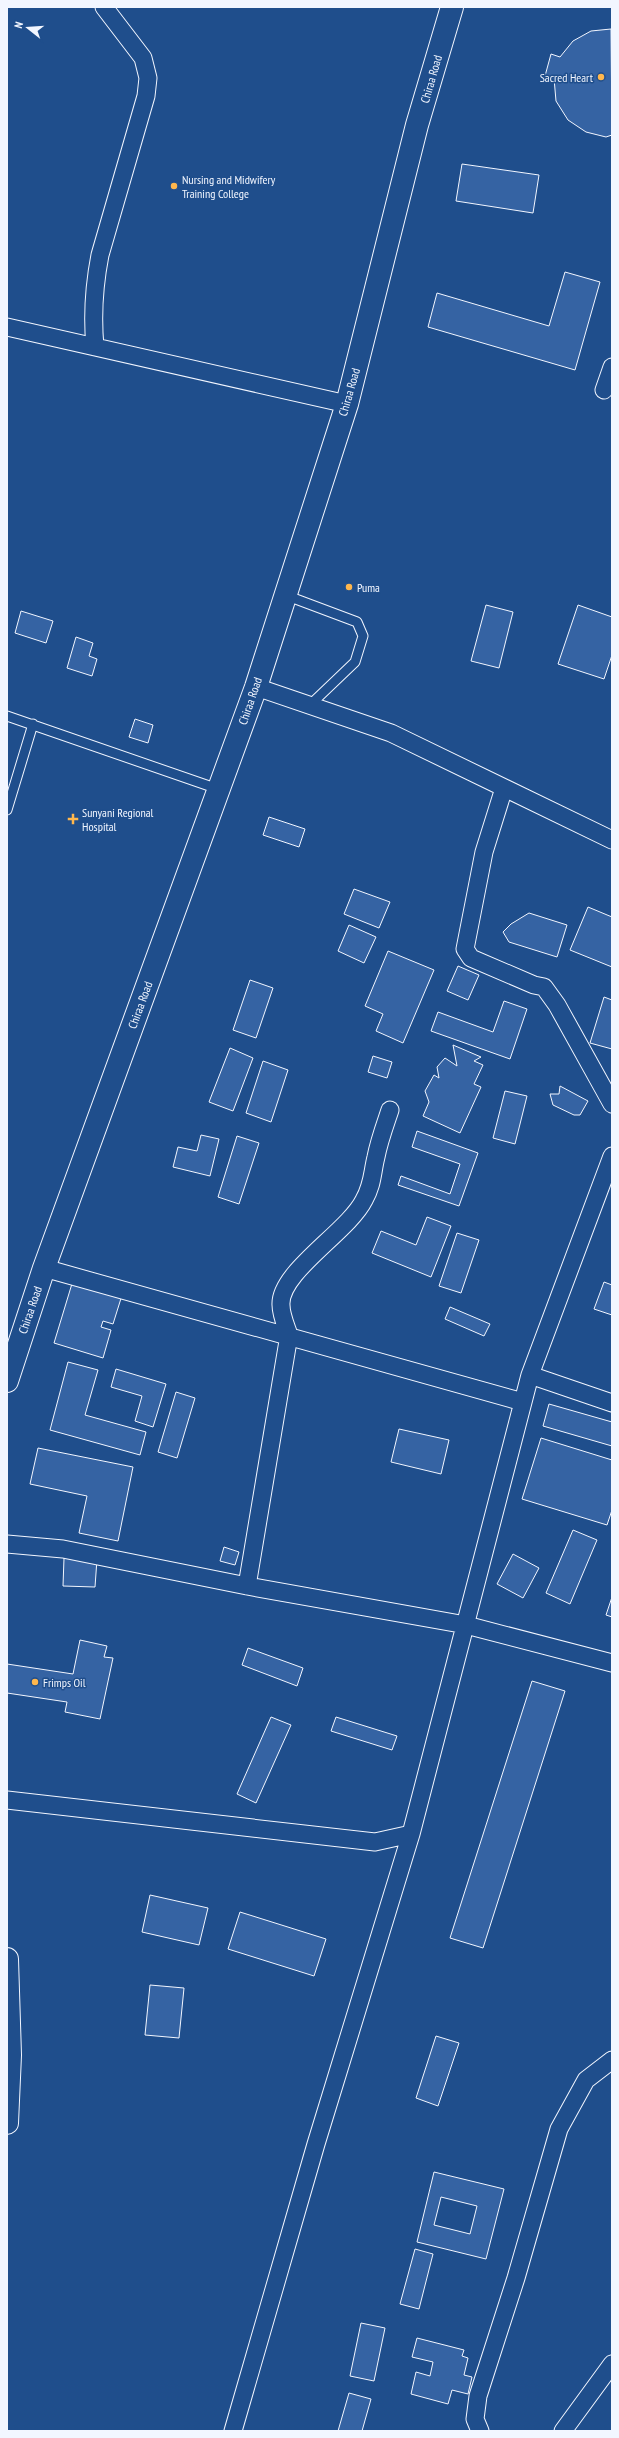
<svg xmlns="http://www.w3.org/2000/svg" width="619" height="2438" viewBox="0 0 619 2438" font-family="'PT Sans Narrow',sans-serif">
  <rect width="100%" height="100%" fill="#1f4e8c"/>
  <!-- building -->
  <path fill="#3563a3" stroke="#f2f6ff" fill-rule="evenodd" d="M611,29L612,135L606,137L586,132L568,120L556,101L554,78L545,76L551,54L560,57L573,41L591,31Z
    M462,164L539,175L533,213L456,201Z
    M565,272L600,282L575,370L428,327L437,293L549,326Z
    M486,605L513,612L499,668L471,661Z
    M578,605L612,617V655L604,679L558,664Z
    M21,611L53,621L46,643L15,633Z
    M76,637L93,643L89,656L97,659L92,676L67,668Z
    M135,719L153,725L148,743L129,737Z
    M269,817L305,829L299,847L263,835Z
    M354,889L390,902L379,928L344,914Z
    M588,907L612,917V967L570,950Z
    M529,913L567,925L557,957L509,942L503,932L511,924Z
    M349,925L376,937L364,963L338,951Z
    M388,951L434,970L403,1043L376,1031L383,1014L365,1006Z
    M458,966L479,975L468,1000L447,991Z
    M250,980L273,988L256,1038L233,1030Z
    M604,997L612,1000V1049L590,1043Z
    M504,1001L527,1009L510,1059L431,1031L438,1012L493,1032Z
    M453,1045L481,1057L474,1061L483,1065L474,1084L481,1087L460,1133L423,1116L429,1102L425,1091L434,1075L439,1078L437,1067L445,1058L457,1066Z
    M230,1048L253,1058L233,1111L209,1102Z
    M373,1056L392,1062L387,1078L368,1072Z
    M263,1061L288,1070L271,1122L246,1113Z
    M560,1086L588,1101L580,1115H574L553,1105L550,1094H559Z
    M505,1091L527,1096L515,1144L493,1138Z
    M417,1131L478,1153L459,1206L398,1185L401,1176L450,1194L460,1164L412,1147Z
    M201,1135L219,1139L210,1176L173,1167L178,1147L197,1151Z
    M237,1136L259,1143L239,1204L218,1197Z
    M427,1217L451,1226L431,1277L372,1253L381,1231L416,1245Z
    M457,1233L479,1240L461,1293L439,1286Z
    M74,1277L123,1292L113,1324L103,1321L101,1327L111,1330L103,1358L54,1343Z
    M604,1282L612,1285V1315L594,1309Z
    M450,1307L490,1324L484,1336L445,1319Z
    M68,1362L98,1370L85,1415L146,1432L140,1455L50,1430Z
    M116,1369L166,1384L153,1427L135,1421L142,1396L111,1387Z
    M176,1392L195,1398L177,1458L158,1452Z
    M549,1404L612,1422V1446L543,1426Z
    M399,1429L449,1440L441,1474L391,1462Z
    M541,1438L612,1460V1510L607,1525L522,1499Z
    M38,1448L133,1467L118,1541L79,1533L87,1496L30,1484Z
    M573,1530L597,1540L570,1604L546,1593Z
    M224,1547L239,1552L235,1565L220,1561Z
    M513,1554L539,1568L523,1598L497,1584Z
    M64,1558L97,1559L95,1587L63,1586Z
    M612,1597V1617L606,1615Z
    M80,1640L107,1646L104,1657L113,1658L100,1719L65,1712L67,1702L7,1693V1664L73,1674Z
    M248,1648L303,1668L297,1686L242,1665Z
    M532,1681L565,1691L483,1948L450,1938Z
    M271,1717L291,1725L256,1803L237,1794Z
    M336,1717L397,1736L392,1750L331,1731Z
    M150,1895L208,1908L199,1945L142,1932Z
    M240,1912L326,1939L314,1976L228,1949Z
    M150,1985L184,1988L179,2038L145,2035Z
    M436,2036L459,2043L438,2106L416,2098Z
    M434,2172L504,2189L486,2259L417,2242ZM441,2197L477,2206L470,2234L434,2225Z
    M415,2249L433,2254L419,2309L400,2304Z
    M361,2323L385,2328L374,2381L350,2376Z
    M417,2338L464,2350L462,2356L468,2358L464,2375L472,2377L468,2394L452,2390L448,2404L411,2394L416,2372L430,2376L433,2362L412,2357Z
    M349,2393L371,2399L362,2431H338Z"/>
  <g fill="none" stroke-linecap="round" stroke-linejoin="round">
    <!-- service casing -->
    <g stroke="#f2f6ff" stroke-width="11">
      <path id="service" d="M285,595L357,622L363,636L355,662L310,705
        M7,716L218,789
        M7,810L33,724"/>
    </g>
    <!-- minor casing -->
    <g stroke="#f2f6ff" stroke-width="19">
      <path id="minor" d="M7,327L347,404
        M95,347C92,315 94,286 100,255L146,96L148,78L143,58L104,7
        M604,390L612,367
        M256,687L391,733L612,840
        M504,788L484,852L465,949L471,958L534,985L544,987L557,1005L612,1104
        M44,1268L523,1402
        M530,1375L612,1403
        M7,1544L63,1549L247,1586L466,1625L612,1663
        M247,1586L289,1335C286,1326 281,1315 281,1305C279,1272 348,1232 364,1200C373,1184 372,1173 376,1157C379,1141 385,1125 390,1110
        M7,1800L375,1842L411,1834
        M233,2431L316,2144L411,1834L530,1375L612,1156
        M480,2431L475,2419L478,2396L516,2278L559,2129L586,2080L612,2060
        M563,2431L612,2364"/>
    </g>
    <!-- trunk casing -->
    <g stroke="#f2f6ff" stroke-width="24">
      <path id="trunk" d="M7,1381L44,1268L256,687L347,404L417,125L452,7
        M7,1959L10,2055L7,2123"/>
    </g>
    <!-- service -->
    <use href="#service" stroke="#1f4e8c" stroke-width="9"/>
    <!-- minor -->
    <use href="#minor" stroke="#1f4e8c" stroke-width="17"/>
    <!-- trunk -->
    <use href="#trunk" stroke="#1f4e8c" stroke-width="22"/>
  </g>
  <!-- markers -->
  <g fill="#ffb74d" stroke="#1f4e8c" stroke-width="1.5">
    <circle cx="601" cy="77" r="4"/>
    <circle cx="174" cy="186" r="4"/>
    <circle cx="349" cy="587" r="4"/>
    <path d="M71 813h4v4h4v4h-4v4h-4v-4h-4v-4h4z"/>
    <circle cx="35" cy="1682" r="4"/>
  </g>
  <g text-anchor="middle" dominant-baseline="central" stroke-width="3" stroke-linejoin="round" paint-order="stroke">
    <!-- poi labels -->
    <g font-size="12" fill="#f2f6ff" stroke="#1f4e8c" text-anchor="start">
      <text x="593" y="77" text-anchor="end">Sacred Heart</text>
      <text x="182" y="179">Nursing and Midwifery<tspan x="182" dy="14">Training College</tspan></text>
      <text x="357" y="587">Puma</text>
      <text x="82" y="812">Sunyani Regional<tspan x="82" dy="14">Hospital</tspan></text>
      <text x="43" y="1682">Frimps Oil</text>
    </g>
    <!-- street labels -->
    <g font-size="12" fill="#f2f6ff" stroke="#1f4e8c">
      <text transform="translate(431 79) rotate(-74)">Chiraa Road</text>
      <text transform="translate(349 392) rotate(-74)">Chiraa Road</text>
      <text transform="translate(250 701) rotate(-71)">Chiraa Road</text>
      <text transform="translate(140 1005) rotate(-70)">Chiraa Road</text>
      <text transform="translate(30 1310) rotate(-71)">Chiraa Road</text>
    </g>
  </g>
  <!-- border -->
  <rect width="619" height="2438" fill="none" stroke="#f2f6ff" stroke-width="16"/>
  <!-- north arrow -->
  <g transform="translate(28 28) rotate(287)" stroke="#1f4e8c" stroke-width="3" paint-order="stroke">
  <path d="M0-3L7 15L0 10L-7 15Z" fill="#f2f6ff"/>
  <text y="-6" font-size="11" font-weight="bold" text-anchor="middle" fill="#f2f6ff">N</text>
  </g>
</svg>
